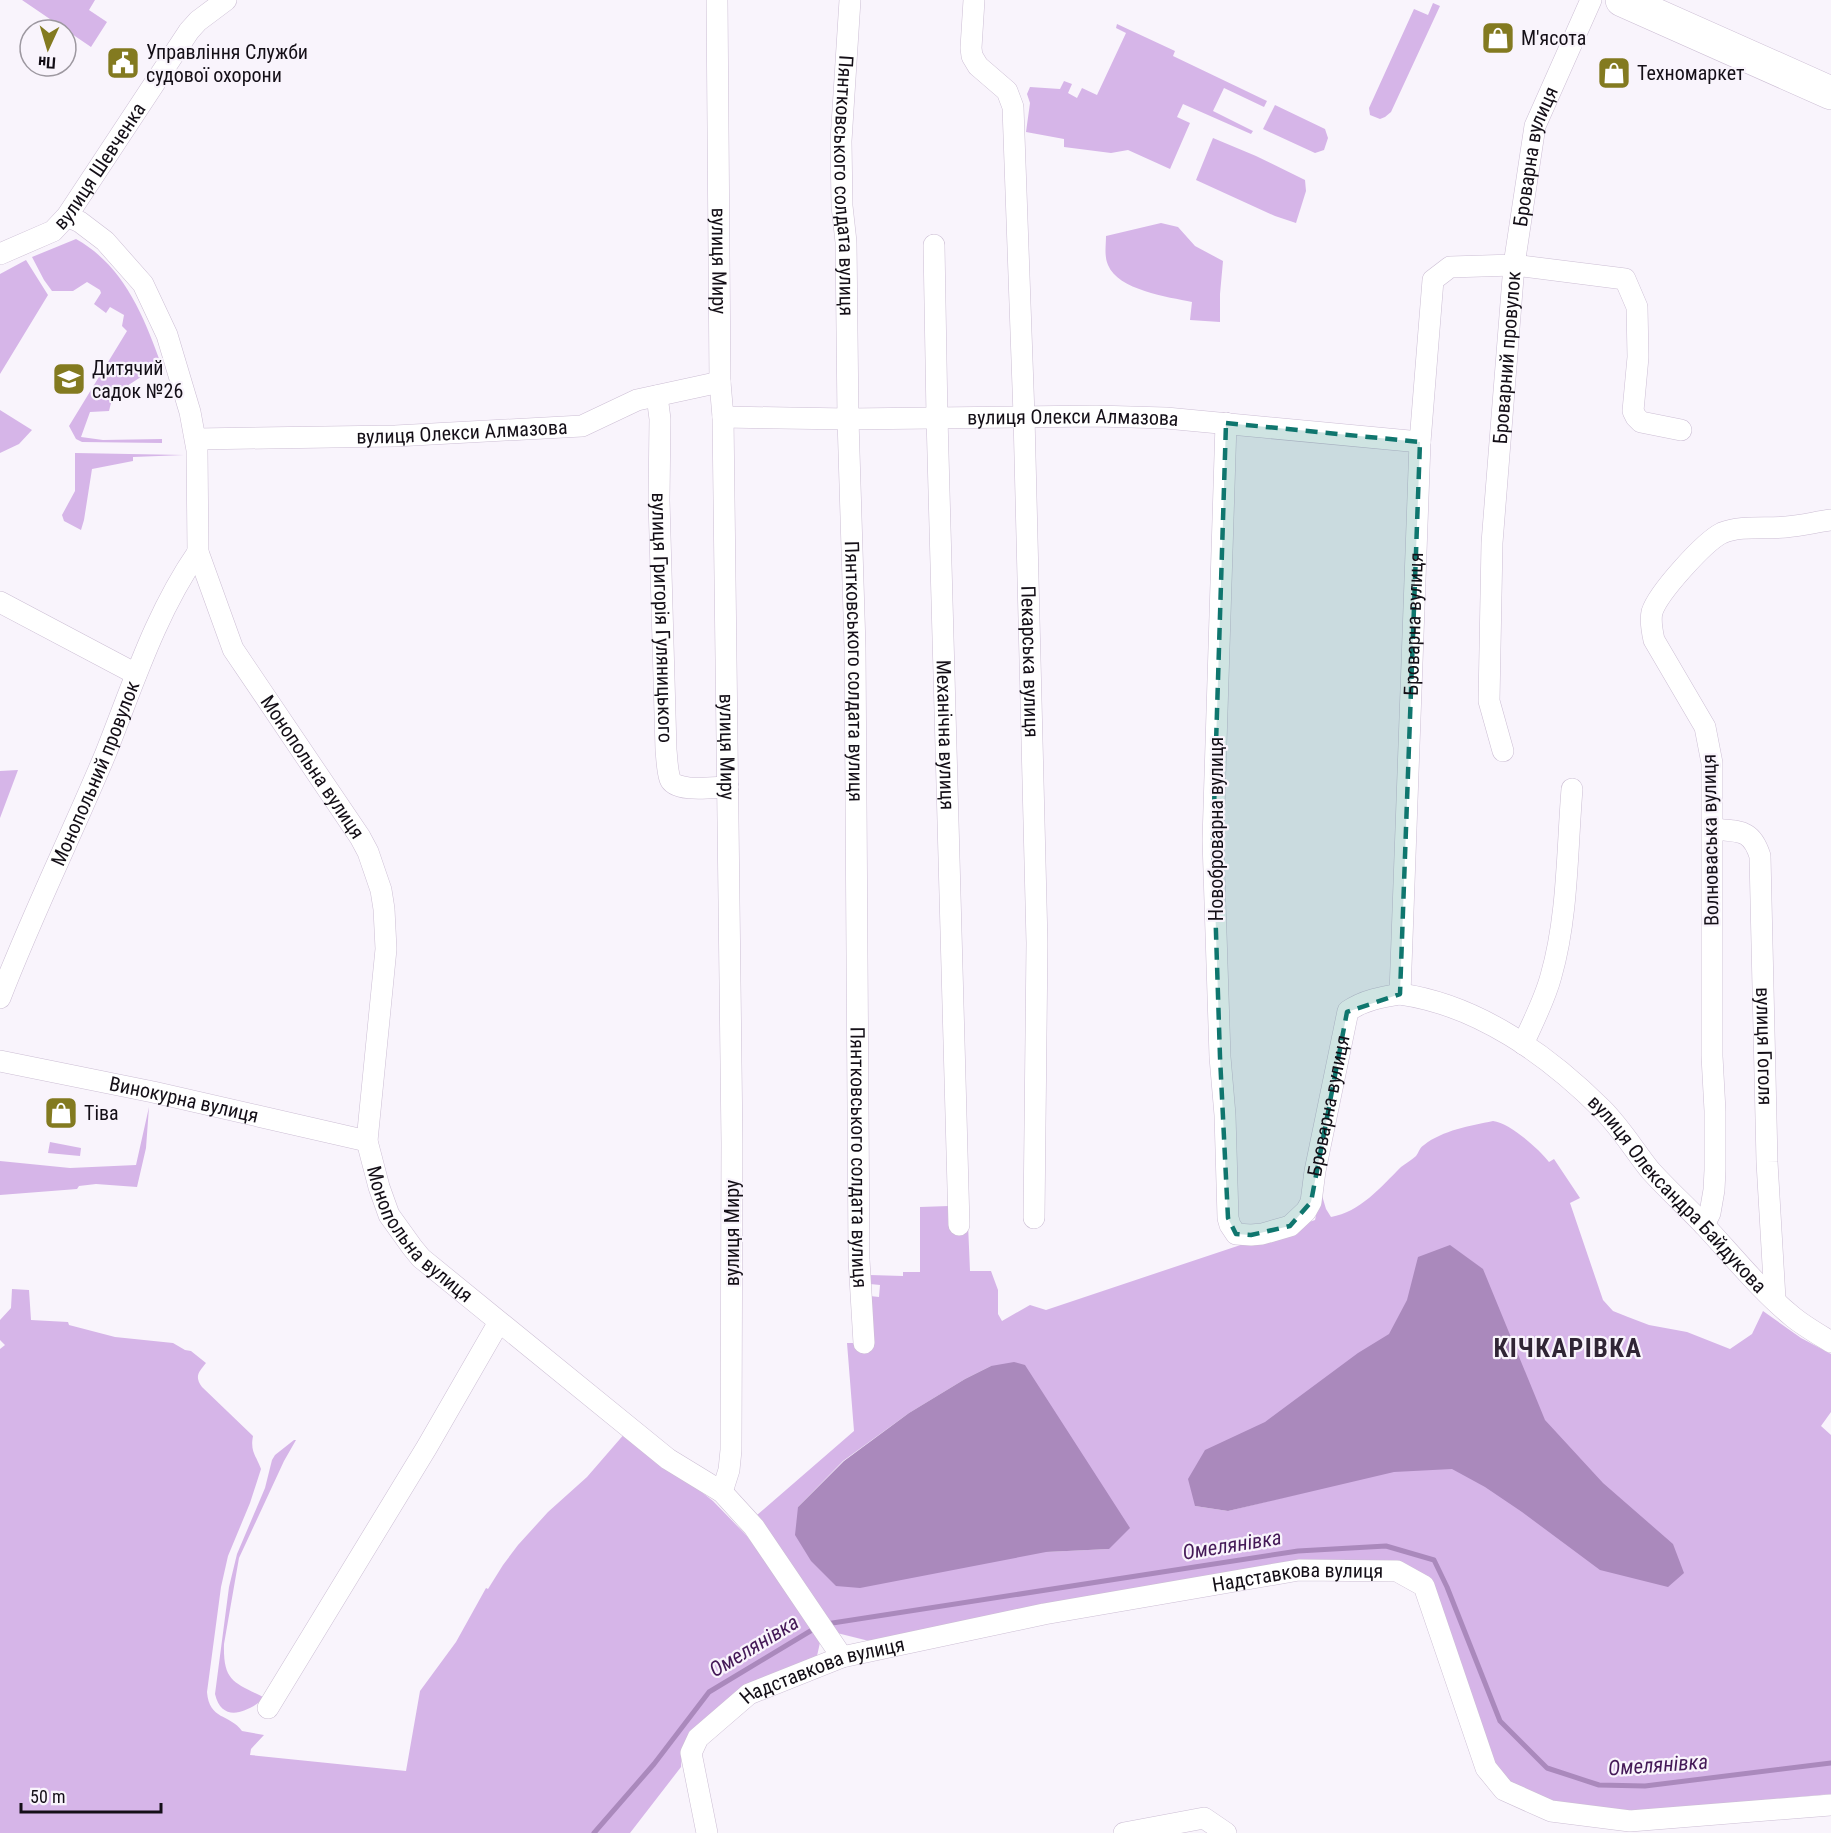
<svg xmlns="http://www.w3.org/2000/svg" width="1831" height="1833" viewBox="0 0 1831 1833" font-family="'Roboto Condensed',sans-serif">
  <rect width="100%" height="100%" fill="#f9f4fc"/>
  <!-- green -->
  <path fill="#d6b5e8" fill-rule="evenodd" d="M22,0H95L89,10L107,22L91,47Z
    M1433,3L1440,6L1391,112L1385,117L1380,119L1370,115L1369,108L1414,9L1428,15Z
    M1117,24L1175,51L1173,56L1267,101L1264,107L1224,88L1213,111L1253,131L1251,134L1183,104L1177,117L1190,123L1170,169L1128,150L1111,153L1064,147V139L1026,132L1030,103L1027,94L1030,87L1060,89L1064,81L1072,84L1068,93L1077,98L1082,88L1097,95L1126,33L1116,28Z
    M1275,105L1325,129L1328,138L1324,150L1315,153L1263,129Z
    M1213,138L1256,156L1305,180L1306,191L1296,223L1275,216L1196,180Z
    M1161,223L1178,227L1195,246L1223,261L1220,294V322L1190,320L1192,302C1168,297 1118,290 1108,265C1104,256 1106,245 1106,236Z
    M76,239C123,265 144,316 161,364L113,395L109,411L90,412L81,437L103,440L162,439V443L82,442L76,439L69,426L127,331L122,326L124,315L110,307L106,313L94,304L101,293L100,290L87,282L73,291H52L44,280L32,257Z
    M26,260L48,295L0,374V274Z
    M0,410L32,430L19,444L0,453Z
    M75,453L184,455L133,457V461L92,469L84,520L81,530L64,521L62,515L75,491Z
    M18,770L0,818V771Z
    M149,1107L146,1148L137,1187L96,1184L79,1186L77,1189L0,1195V1161L70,1168L136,1165Z
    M1493,1121C1510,1123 1539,1149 1549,1162L1554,1159L1580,1198L1570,1203L1603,1300L1613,1311L1628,1317L1649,1325L1687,1332L1730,1349L1752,1334L1763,1311L1801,1338L1831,1354V1412L1821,1426L1831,1435V1794L1630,1812L1554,1802L1510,1783L1494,1763L1432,1580L1400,1561L869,1641L837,1633L757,1515L854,1431L847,1343H871L870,1296L879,1297L880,1285L870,1284V1275L903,1276V1272H920V1207L949,1206L968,1224L970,1271H991L998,1290V1314L1002,1321L1030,1305L1046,1310L1315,1220L1321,1192L1326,1209L1331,1217C1360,1212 1381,1187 1401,1167C1406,1163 1412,1160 1416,1156C1419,1152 1420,1147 1424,1145C1443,1130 1470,1126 1493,1121ZM991,1366L1109,1549L1046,1552L798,1507L843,1461L909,1413L965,1379ZM1306,1492L1228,1511L1195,1506Z
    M50,1142L81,1148L80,1156L48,1153Z
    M12,1289L29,1290L31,1320L68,1322L69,1325L115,1337L173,1343L185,1350L191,1351L206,1363C199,1372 194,1376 202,1387L253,1436C250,1452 256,1455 261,1469L250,1503L228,1556L221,1587L207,1692C209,1720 230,1714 242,1731L264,1735L251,1749L250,1755L406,1771L420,1691L456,1642L486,1588L488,1589L503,1565L518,1545L548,1512L587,1477L626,1432L713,1501L747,1536L821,1638L817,1656L744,1685L689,1732L682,1750L681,1767L630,1833H0V1349L5,1345L0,1340V1320L11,1308Z
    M294,1440H296L284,1461L239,1558L224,1644C223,1682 234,1682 265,1698C248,1712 222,1724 215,1694L229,1587L237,1554L265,1488L272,1460L275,1455Z"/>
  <!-- water -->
  <path fill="#aa89bc" d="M1450,1245L1483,1269L1545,1420L1603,1483L1673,1544L1684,1573L1668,1587L1600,1570L1522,1512L1485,1487L1452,1469L1394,1472L1228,1511L1195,1506L1188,1479L1205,1450L1265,1422L1358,1353L1389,1334L1407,1300L1418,1257Z
    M1014,1362L1025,1365L1130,1528L1109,1549L1046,1552L860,1588L836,1586L811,1561L795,1535L798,1507L844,1461L909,1413L965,1379L991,1366Z"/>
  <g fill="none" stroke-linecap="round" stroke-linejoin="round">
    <!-- stream -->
    <path stroke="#aa89bc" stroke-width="5" d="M826,1624L1298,1551L1386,1546L1434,1560L1447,1587L1500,1721L1547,1768L1599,1785L1645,1786L1831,1763
      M594,1833L654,1764L709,1692L817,1627"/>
    <!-- street casing -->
    <g stroke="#ccbed4" stroke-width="22">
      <g id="street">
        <path id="s1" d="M717,0L720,382L723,417L732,1143L731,1450L729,1470L722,1492"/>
        <path id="s2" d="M850,0L841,141L842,206L846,242L848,419L855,647L859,1260L864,1343"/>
        <path id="s3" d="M974,0L971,48L972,56L978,66L1007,91L1013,107L1024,416L1037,943L1034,1218"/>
        <path id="s4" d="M67,216L80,222L105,241L143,284L167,335L190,412L197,450L198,552L233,649L360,837L368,852L381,890L384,909L386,949L367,1141L379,1187L389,1215L412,1247L421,1258L668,1459L722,1492L754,1527L842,1657"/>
        <path id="s5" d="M934,245L937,417L959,1225"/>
        <path id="s6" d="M0,254L53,231L67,216L189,31L198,21L226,0"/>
        <path id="s7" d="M657,396L660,419L659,500L666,750C667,759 667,770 670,779C675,793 715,787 728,787"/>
        <path id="s8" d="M723,417L848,419L1096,416L1166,418L1420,442"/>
        <path id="s9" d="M1226,423L1213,840L1220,1057L1225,1115L1228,1218L1230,1225L1236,1234L1251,1235L1262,1234L1290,1226L1306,1211L1311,1202L1315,1171L1348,1011C1364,1000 1382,997 1400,994L1420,442L1433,280L1450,267L1514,265L1535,126L1591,0"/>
        <path id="s10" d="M196,439L395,436L582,426L637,400L720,382"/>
        <path d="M0,602L136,674"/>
        <path id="s11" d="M1503,751L1489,701L1492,543L1514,265L1625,279L1637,307L1638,357L1633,411L1636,417L1641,422L1681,430"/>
        <path id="s12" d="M1713,829C1739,832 1751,828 1760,856L1767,1162L1775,1299"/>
        <path id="s13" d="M1400,994C1478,1005 1548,1055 1602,1109C1621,1128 1634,1150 1650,1170C1667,1189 1687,1207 1704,1225C1733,1256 1760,1290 1793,1317C1804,1326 1818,1334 1831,1342"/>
        <path id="s14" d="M0,998C32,915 71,836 105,755C133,685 155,614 198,552"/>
        <path d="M1523,1044C1533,1022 1545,999 1551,976C1568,917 1567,850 1572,789"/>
        <path id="s15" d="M0,1061L153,1092L367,1141"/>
        <path d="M1704,1225L1710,1213L1714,1190L1715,1170V1111L1712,1056V763L1705,727L1654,640C1652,631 1650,621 1652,612C1658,593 1704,542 1722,533C1741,525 1765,529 1786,527C1801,526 1816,522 1831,520"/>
        <path d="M268,1708L427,1447L499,1322"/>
        <path id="s16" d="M707,1833L691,1753L698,1738L749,1694L842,1657L1044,1614L1299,1570L1397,1571L1424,1586L1486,1768L1504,1790L1551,1811L1630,1821L1831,1805"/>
        <path d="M1124,1833L1204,1818L1226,1833"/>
      </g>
    </g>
    <!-- primary casing -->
    <g stroke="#ccbed4" stroke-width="34">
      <path id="primary" d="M1622,0L1831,93"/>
    </g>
    <!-- street -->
    <use href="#street" stroke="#fff" stroke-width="21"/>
    <!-- primary -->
    <use href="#primary" stroke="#fff" stroke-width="33"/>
  </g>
  <!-- marked area -->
  <path fill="#0f766e" fill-opacity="0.2" stroke="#0f766e" stroke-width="4.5" stroke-dasharray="12 8" stroke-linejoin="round" d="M1226,423L1420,442L1400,994L1347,1012L1311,1202L1290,1226L1251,1235L1236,1234L1228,1218L1220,1057L1213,840Z"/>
  <!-- icons -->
  <defs>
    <g id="shop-square" transform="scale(1.725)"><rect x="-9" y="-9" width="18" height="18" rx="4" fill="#837a20" stroke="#f9f4fc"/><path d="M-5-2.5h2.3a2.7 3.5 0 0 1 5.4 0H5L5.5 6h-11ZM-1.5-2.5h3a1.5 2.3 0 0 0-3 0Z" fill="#fff"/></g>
    <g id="civic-square" transform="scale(1.725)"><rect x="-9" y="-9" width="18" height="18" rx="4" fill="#837a20" stroke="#f9f4fc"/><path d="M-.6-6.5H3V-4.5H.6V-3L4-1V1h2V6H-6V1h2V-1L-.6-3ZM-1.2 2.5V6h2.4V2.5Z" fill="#fff"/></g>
    <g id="school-square" transform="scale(1.725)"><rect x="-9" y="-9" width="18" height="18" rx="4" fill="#837a20" stroke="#f9f4fc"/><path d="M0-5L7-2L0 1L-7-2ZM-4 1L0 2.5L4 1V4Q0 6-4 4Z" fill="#fff"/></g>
  </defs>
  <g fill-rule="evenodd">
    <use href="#shop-square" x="1498" y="38"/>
    <use href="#civic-square" x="123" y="63"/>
    <use href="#shop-square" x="1614" y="73"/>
    <use href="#school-square" x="69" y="379"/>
    <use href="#shop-square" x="61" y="1113"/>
  </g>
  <g text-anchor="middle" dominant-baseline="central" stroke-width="4.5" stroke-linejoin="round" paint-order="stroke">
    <!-- poi labels -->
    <g font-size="20" fill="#140f17" stroke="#f9f4fc" text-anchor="start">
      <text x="1521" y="38">М'ясота</text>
      <text x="146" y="52">Управління Служби<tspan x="146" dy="23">судової охорони</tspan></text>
      <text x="1637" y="73">Техномаркет</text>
      <text x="92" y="368">Дитячий<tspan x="92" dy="23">садок №26</tspan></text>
      <text x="84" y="1113">Тіва</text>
    </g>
    <!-- street labels -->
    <g font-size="20" fill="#140f17" stroke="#f9f4fc">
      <text stroke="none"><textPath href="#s9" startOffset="2062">Броварна вулиця</textPath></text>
      <text stroke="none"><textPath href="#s6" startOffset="138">вулиця Шевченка</textPath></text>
      <text stroke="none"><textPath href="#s2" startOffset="186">Пянтковського солдата вулиця</textPath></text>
      <text stroke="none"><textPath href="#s1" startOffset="261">вулиця Миру</textPath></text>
      <text stroke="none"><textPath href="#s11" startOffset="396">Броварний провулок</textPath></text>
      <text stroke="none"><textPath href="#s8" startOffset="350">вулиця Олекси Алмазова</textPath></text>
      <text stroke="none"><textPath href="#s10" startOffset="266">вулиця Олекси Алмазова</textPath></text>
      <text stroke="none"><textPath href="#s7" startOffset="222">вулиця Григорія Гуляницького</textPath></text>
      <text stroke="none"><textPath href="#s9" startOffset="1521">Броварна вулиця</textPath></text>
      <text stroke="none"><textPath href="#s3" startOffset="678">Пекарська вулиця</textPath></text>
      <text stroke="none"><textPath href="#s2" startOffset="672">Пянтковського солдата вулиця</textPath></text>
      <text stroke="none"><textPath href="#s5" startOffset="490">Механічна вулиця</textPath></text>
      <text stroke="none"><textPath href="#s1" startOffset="747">вулиця Миру</textPath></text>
      <text stroke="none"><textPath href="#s4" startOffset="626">Монопольна вулиця</textPath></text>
      <text stroke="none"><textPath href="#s14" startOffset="244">Монопольний провулок</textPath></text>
      <text transform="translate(1216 829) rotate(-90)">Новоброварна вулиця</text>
      <text transform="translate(1710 840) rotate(-91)">Волноваська вулиця</text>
      <text stroke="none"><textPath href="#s12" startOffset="250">вулиця Гоголя</textPath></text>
      <text stroke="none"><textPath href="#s15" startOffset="188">Винокурна вулиця</textPath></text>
      <text stroke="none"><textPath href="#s9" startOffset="999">Броварна вулиця</textPath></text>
      <text stroke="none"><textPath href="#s2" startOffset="1158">Пянтковського солдата вулиця</textPath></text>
      <text stroke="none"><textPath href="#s13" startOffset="350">вулиця Олександра Байдукова</textPath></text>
      <text stroke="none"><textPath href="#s4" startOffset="1130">Монопольна вулиця</textPath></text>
      <text transform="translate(732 1233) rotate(-90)">вулиця Миру</text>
      <text stroke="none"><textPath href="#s16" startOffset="729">Надставкова вулиця</textPath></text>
      <text stroke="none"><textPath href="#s16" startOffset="243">Надставкова вулиця</textPath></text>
    </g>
    <!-- water labels -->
    <g font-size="21" font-style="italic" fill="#441957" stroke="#f9f4fc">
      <text transform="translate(1232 1545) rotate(-9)">Омелянівка</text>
      <text transform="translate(754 1646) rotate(-31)">Омелянівка</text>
      <text transform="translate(1658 1765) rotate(-4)">Омелянівка</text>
    </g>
    <!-- district labels -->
    <g font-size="26" font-weight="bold" letter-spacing="1.5" fill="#302535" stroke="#f9f4fc">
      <text x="1568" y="1348">КІЧКАРІВКА</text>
    </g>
  </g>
  <!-- north arrow -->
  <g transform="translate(48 48) rotate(184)"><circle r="28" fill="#f9f4fc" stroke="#9d98a0" stroke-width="1.5"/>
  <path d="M0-4.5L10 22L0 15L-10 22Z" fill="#837a20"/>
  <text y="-9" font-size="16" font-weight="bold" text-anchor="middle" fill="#140f17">Пн</text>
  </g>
  <!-- scale -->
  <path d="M21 1803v9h140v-9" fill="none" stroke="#140f17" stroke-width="3"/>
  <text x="30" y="1803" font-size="18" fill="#140f17" stroke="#f9f4fc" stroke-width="4.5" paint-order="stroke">50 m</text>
</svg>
